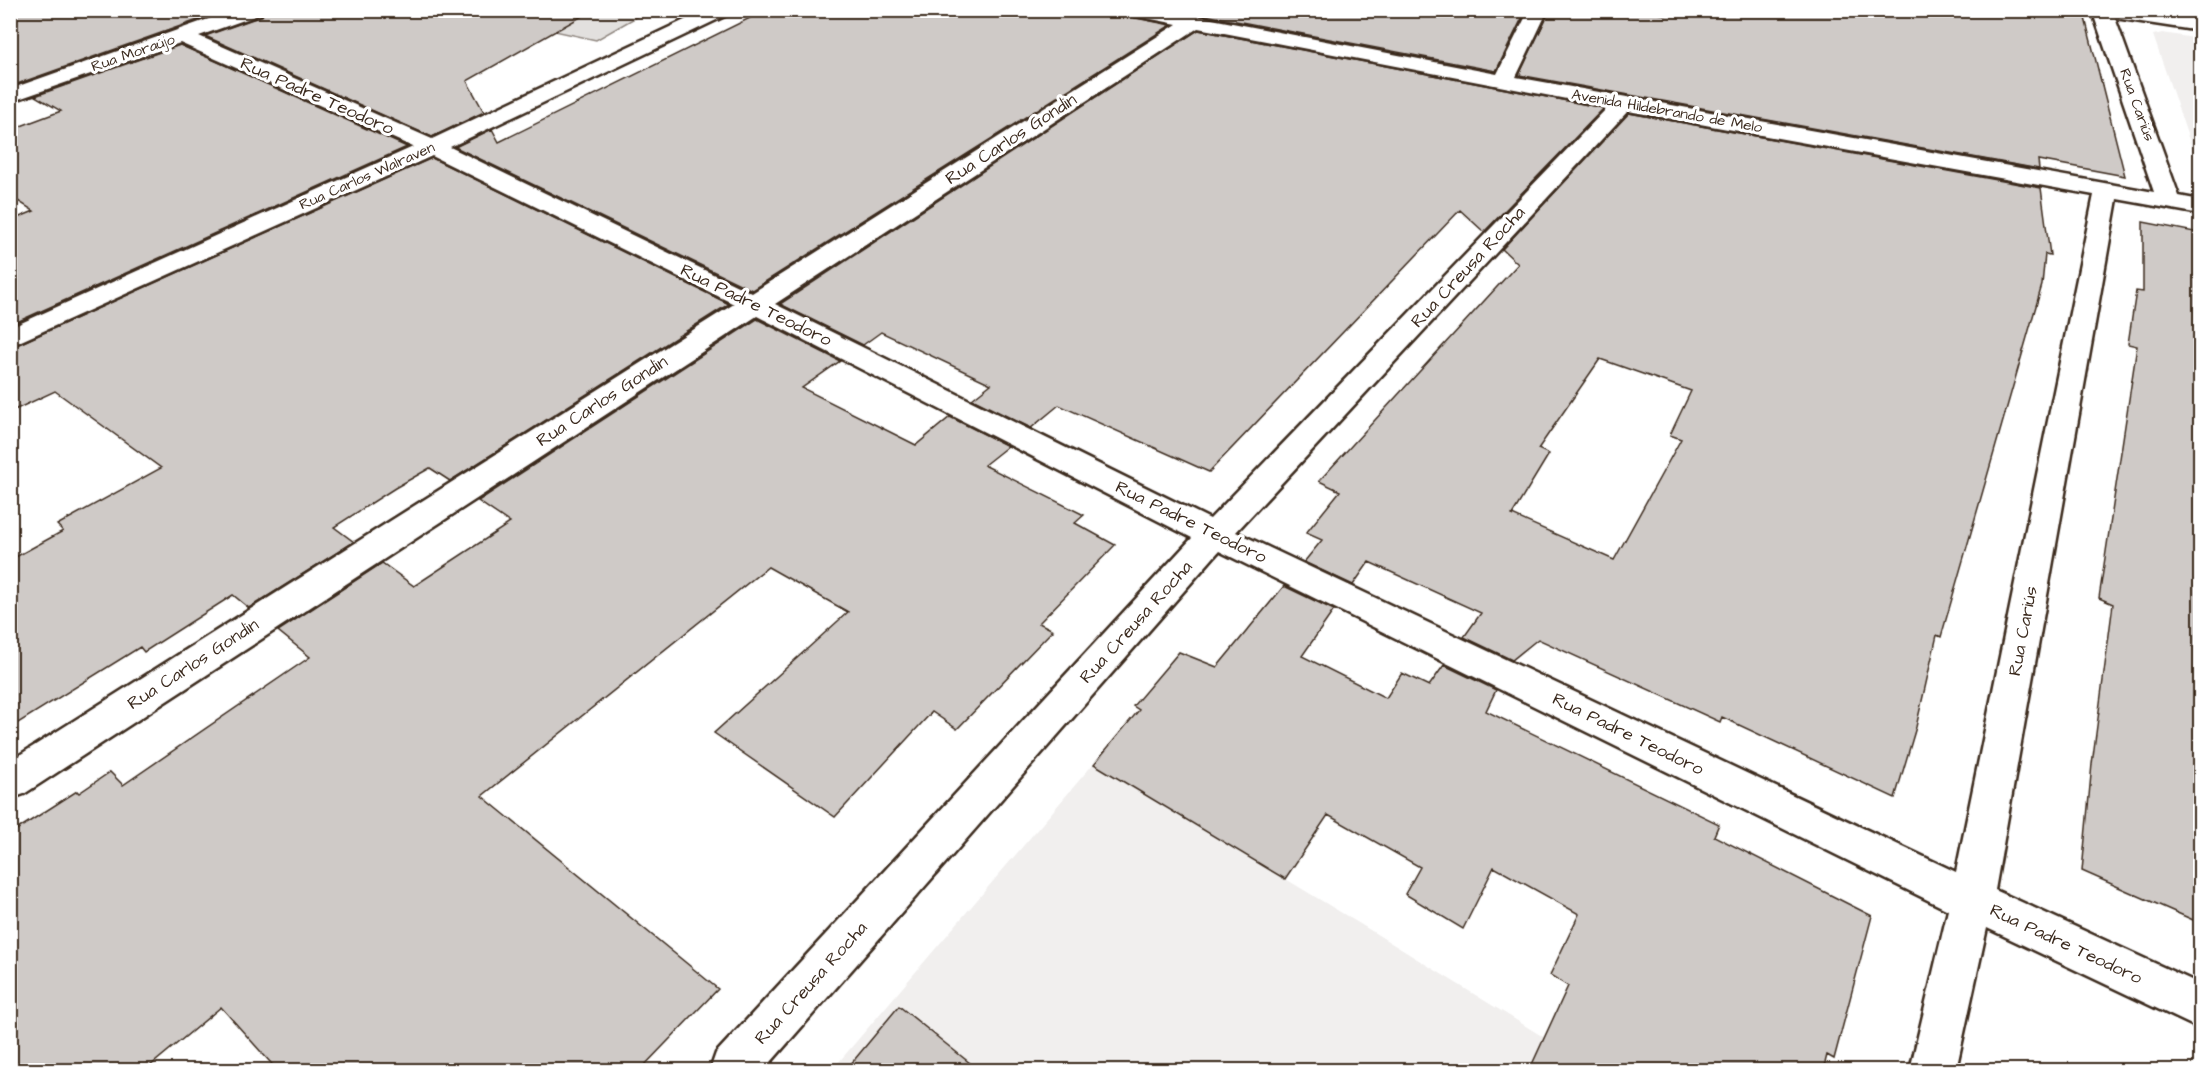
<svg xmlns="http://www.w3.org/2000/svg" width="2211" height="1081" viewBox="0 0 2211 1081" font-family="'Architects Daughter',sans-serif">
  <rect width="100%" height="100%" fill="#fff"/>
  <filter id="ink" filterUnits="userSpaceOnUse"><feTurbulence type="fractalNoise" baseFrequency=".0167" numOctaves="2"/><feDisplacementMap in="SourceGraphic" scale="12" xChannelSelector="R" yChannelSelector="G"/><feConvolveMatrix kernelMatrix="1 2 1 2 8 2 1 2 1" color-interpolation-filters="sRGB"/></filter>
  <g filter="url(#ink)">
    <!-- built -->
    <path fill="#f1efee" d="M2163,33L2200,39V172L2153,35Z
      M1094,763L1370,930L1597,1070H832Z"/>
    <!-- green -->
    <path fill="#e2e0de" stroke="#8e857e" stroke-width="1.5" d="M463,11H647L596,40Z"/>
    <!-- building -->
    <path fill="#cfcac7" stroke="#3b2a1e" stroke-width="1.5" fill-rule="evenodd" d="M10,10H226L17,84L10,81Z
      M265,10H593L467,81L484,112L432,137L205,36L262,16Z
      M766,10H1122L1126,16L1171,25L752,290L455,147L492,129L499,142Z
      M1179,10H1526L1496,71Z
      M1550,10H1644L1666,15L1668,10H2083L2125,176L2038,160L2039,169L1519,75Z
      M1198,30L1604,108L1484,232L1460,210L1209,472L1059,405L1031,428L972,399L991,384L881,332L863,345L780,304Z
      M180,45L407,147L10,325V221L34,211L10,196V130L61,111L35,96Z
      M1629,113L2041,188L2050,255L2045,254L2042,285L1941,637L1937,635L1916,727L1895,798L1722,717L1720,722L1538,639L1512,660L1464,637L1481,613L1369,562L1353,585L1304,562L1322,540L1306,533L1340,491L1319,481L1518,264L1502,249ZM1600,359L1691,391L1670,435L1681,439L1614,560L1512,515L1549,454L1538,449Z
      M432,158L729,304L450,481L430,468L395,488L334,527L354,542L249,608L233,595L144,652L140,647L10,728V560L63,531L57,525L161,468L55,391L10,412V348Z
      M2143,222L2200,233V923L2082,871L2092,764L2113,604L2099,598L2137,346L2128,344L2136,291L2143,292Z
      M757,319L840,361L802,388L916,445L950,417L1008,446L984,465L1084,515L1075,523L1115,545L1039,623L1053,630L957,729L932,712L835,817L714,733L848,612L768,567L482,796L718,989L639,1071H278L221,1007L144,1071H10V834L77,791L79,793L110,772L123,785L310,657L278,631L382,563L414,586L510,523L478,501Z
      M1284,586L1334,610L1302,656L1386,698L1402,673L1429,686L1444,665L1496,690L1486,711L1719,824L1714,836L1872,916L1834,1059L1827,1055L1823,1071H1529L1568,986L1550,975L1579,914L1494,867L1463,929L1405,894L1420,867L1328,815L1285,879L1094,764L1139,710L1133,706L1179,652L1217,667Z
      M899,1006L946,1044L980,1071H845Z"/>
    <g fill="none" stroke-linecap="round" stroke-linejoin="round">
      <!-- minor casing -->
      <g stroke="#3b2a1e" stroke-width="5">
        <path id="minor" d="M234,10H263L261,14L199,36L432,139L706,10H731L729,14L450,147L752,293L1177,24L1126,14L1124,10H1165L1497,74L1529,10H1548L1516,77L2154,192L2092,10H2142L2200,19V31L2115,18L2179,196L2200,200V214L2117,199L1995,890L2200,984V1029L1987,928L1956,1070H1910L1948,910L1219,551L764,1070H710L716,1053L1192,538L757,316L24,794L10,799V761L734,304L432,156L10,346V328L413,147L180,43L10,102V89ZM1198,28L1608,107L1210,519L775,304ZM1628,111L2094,195L1956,872L1236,532Z"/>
      </g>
      <!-- minor -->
      <use href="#minor" fill="#fff" fill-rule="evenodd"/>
    </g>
  </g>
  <g text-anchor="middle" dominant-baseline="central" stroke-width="6" stroke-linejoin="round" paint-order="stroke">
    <!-- far-street labels -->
    <g font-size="15" fill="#3b2a1e" stroke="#fff">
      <text transform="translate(133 53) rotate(-19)">Rua Moraújo</text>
      <text transform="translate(2137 105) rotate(70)">Rua Cariús</text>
      <text transform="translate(1667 111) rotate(10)">Avenida Hildebrando de Melo</text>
      <text transform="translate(367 176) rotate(-24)">Rua Carlos Walraven</text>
    </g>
    <!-- street labels -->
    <g font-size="18" fill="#3b2a1e" stroke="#fff">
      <text transform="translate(317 96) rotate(24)">Rua Padre Teodoro</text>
      <text transform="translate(1011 139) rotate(-33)">Rua Carlos Gondin</text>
      <text transform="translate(1468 267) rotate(-47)">Rua Creusa Rocha</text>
      <text transform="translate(756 305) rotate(26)">Rua Padre Teodoro</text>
      <text transform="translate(602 401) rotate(-33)">Rua Carlos Gondin</text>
      <text transform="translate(1191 522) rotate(26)">Rua Padre Teodoro</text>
      <text transform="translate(1136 622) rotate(-48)">Rua Creusa Rocha</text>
      <text transform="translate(2023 631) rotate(-79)">Rua Cariús</text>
      <text transform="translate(193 664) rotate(-33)">Rua Carlos Gondin</text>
      <text transform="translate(1628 734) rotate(26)">Rua Padre Teodoro</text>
      <text transform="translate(2066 944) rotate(25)">Rua Padre Teodoro</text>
      <text transform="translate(811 983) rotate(-48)">Rua Creusa Rocha</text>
    </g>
  </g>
  <!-- margin -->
  <rect width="2211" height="1081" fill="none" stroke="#fff" stroke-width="36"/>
  <rect x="18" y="18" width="2175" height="1045" fill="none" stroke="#3b2a1e" stroke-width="2" filter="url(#ink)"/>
</svg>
